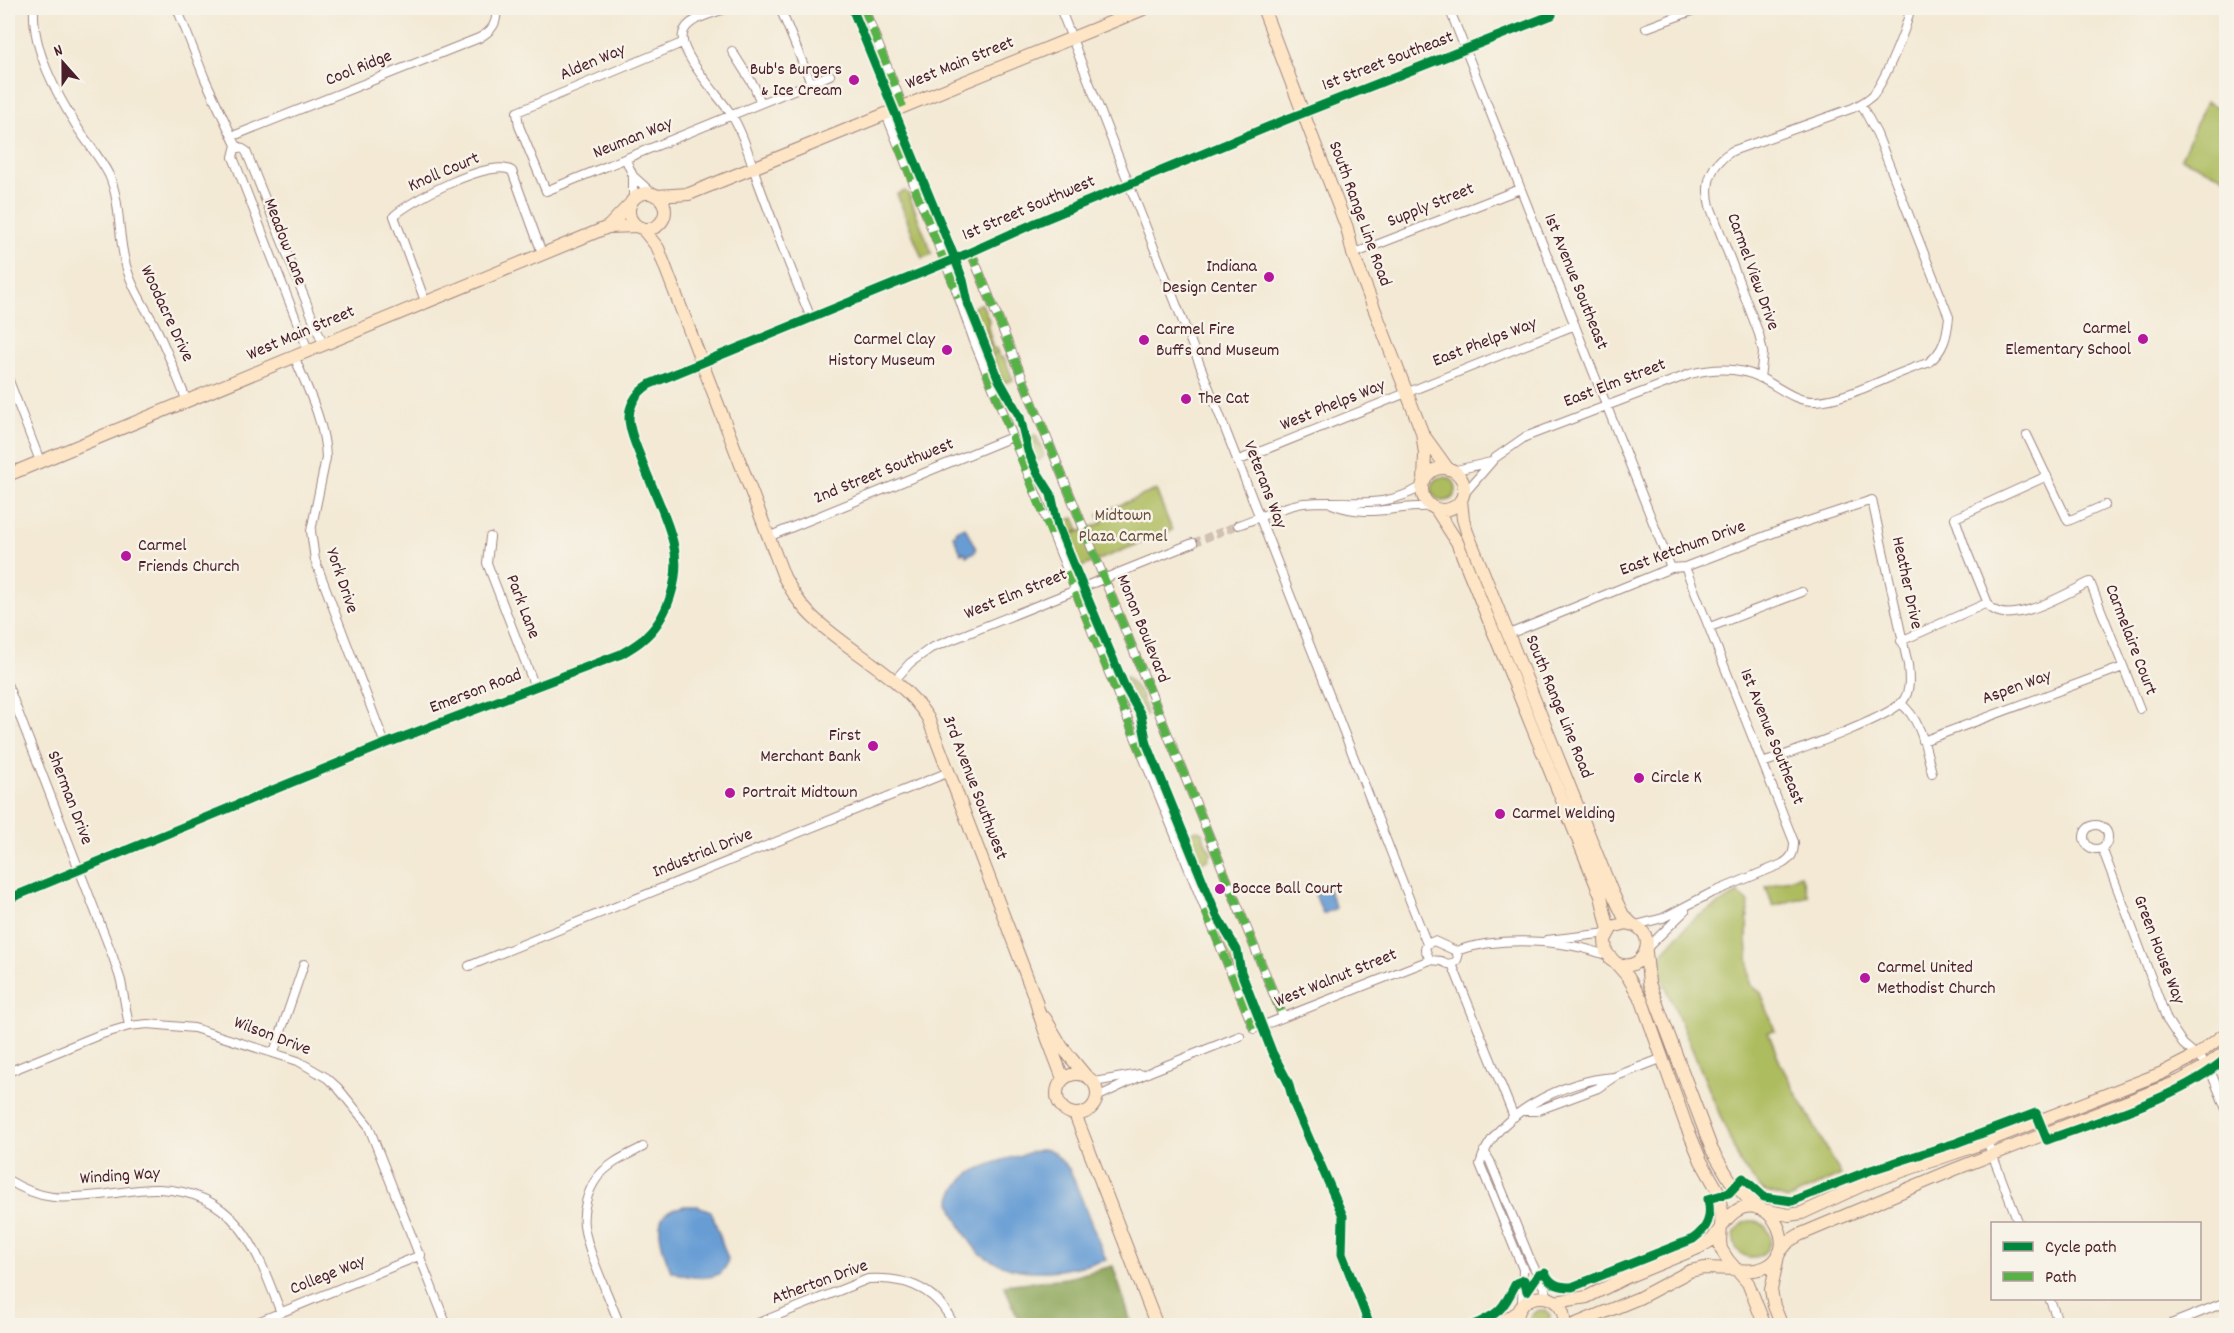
<svg xmlns="http://www.w3.org/2000/svg" width="2234" height="1333" viewBox="0 0 2234 1333" font-family="Dekko,sans-serif">
  <rect width="100%" height="100%" fill="#f7f3e8"/>
  <filter id="ink" filterUnits="userSpaceOnUse"><feTurbulence type="fractalNoise" baseFrequency=".0167" numOctaves="2"/><feDisplacementMap in="SourceGraphic" scale="12" xChannelSelector="R" yChannelSelector="G"/><feConvolveMatrix kernelMatrix="1 2 1 2 8 2 1 2 1" color-interpolation-filters="sRGB"/></filter>
  <filter id="wash" filterUnits="userSpaceOnUse"><feTurbulence type="fractalNoise" baseFrequency=".008" numOctaves="4" result="noise"/><feDisplacementMap in="SourceGraphic" scale="24" xChannelSelector="R" yChannelSelector="G"/><feGaussianBlur stdDeviation="1.35" result="paint"/><feColorMatrix in="noise" values="0 0 0 0 0 0 0 0 0 0 0 0 0 0 0 0 0 1.4 0 .05"/><feComposite in="paint" operator="in"/></filter>
  <g filter="url(#wash)">
    <rect width="100%" height="100%" fill="#f3e9d4"/>
    <!-- green -->
    <path fill="#adbc5f" stroke="#7c6e45" stroke-width="1.5" d="M2206,102L2226,111V178L2181,158Z
      M905,191L909,195L932,254L922,258L897,194Z
      M979,304H982L989,320L987,329L990,330L988,334L991,336L989,338L991,341L989,342L992,344L991,347L997,349L996,353L999,352V356L1005,359L1013,380L1003,383L992,356L994,354L992,355L983,334L985,332H983L973,308Z
      M1035,435L1039,441L1036,442L1037,445L1040,444L1044,456L1038,461H1035L1031,451L1034,448L1031,449L1028,443L1032,442L1031,438H1027Z
      M1432 489a12 12 0 1 1 24 0a12 12 0 1 1-24 0Z
      M1156,490L1172,530L1079,568L1063,528L1068,526L1066,521L1074,518L1079,530L1071,535L1102,523L1098,514Z
      M1127,677L1141,694L1147,715L1145,716C1140,702 1130,692 1124,678Z
      M1197,830L1203,833L1205,842L1212,853L1208,860L1200,863L1188,833Z
      M1801,875L1808,896L1773,906L1766,887Z
      M1738,893L1748,901L1747,938L1750,984L1761,993L1775,1031L1768,1032L1781,1065L1841,1175L1788,1199L1763,1191L1741,1165L1659,971L1663,952L1693,919Z
      M1220,928L1233,947L1238,971H1234L1217,929Z
      M1734 1239a18 18 0 1 1 36 0a18 18 0 1 1-36 0Z
      M1541,1310H1545L1550,1315L1549,1325H1531L1529,1318L1536,1311Z"/>
    <!-- forest -->
    <path fill="#8aa456" stroke="#6a6240" stroke-width="1.5" d="M1113,1266L1132,1325H1021L1004,1285L1067,1278Z"/>
    <!-- water -->
    <path fill="#679dd4" stroke="#585e80" stroke-width="1.5" d="M965,527L976,549L975,552L966,556L965,552L961,553L953,535L957,533L956,531Z
      M1326,884L1336,908L1323,914L1313,889Z
      M1043,1149L1052,1151L1070,1170L1106,1260C1075,1268 1043,1276 1011,1268C1001,1265 991,1261 982,1255C972,1248 951,1212 951,1200C952,1191 963,1178 969,1174C991,1161 1019,1156 1043,1149Z
      M684,1206H698L711,1211L728,1259C724,1285 689,1278 671,1271C666,1259 652,1224 666,1213C670,1209 678,1208 684,1206Z"/>
  </g>
  <g filter="url(#ink)">
    <g fill="none" stroke-linecap="round" stroke-linejoin="round">
      <!-- street-tunnel -->
      <path stroke="#d1c1b2" stroke-width="8" stroke-dasharray="8 4" stroke-linecap="butt" d="M1193,543L1238,525"/>
      <!-- street casing -->
      <g stroke="#9e8480" stroke-width="10">
        <path id="street" d="M34,8C32,50 57,95 79,130C89,145 101,159 109,175C122,204 117,238 127,269C133,291 147,309 157,330C168,353 177,377 187,401
          M177,8L205,79L236,145L233,157L308,350
          M728,8C715,13 686,18 683,34C678,53 720,97 731,114C744,135 750,159 758,182C775,228 792,273 811,318
          M780,8L811,83
          M864,8L903,107
          M1060,8L1427,944
          M1449,8L1671,568
          M1646,28L1700,8
          M682,43L517,112L519,126L546,191L830,75
          M732,51L754,86L761,103
          M886,114L955,287L974,341L1254,1029L1430,960
          M233,136L479,38C492,31 498,23 496,8
          M236,145L246,151L323,344
          M626,160L633,176V201
          M633,176L653,194
          M971,252L1283,1017
          M1353,254L1520,189
          M425,301L394,216C411,200 492,157 512,171L542,253
          M294,356C307,388 325,422 326,458L311,531L315,560L385,744
          M8,378L40,461
          M1760,378L1763,353L1759,334L1710,206C1704,182 1711,164 1732,151L1853,108C1860,104 1867,101 1873,95C1885,80 1908,26 1910,8
          M2027,435L2068,521L2105,505
          M1237,461L1575,325
          M1452,471L1491,462
          M2047,476L1955,518L1965,547L1989,606C2009,629 2068,592 2090,582L2140,709
          M1463,495L1495,458L1525,437L1690,374C1714,368 1739,367 1761,378C1779,387 1795,402 1816,401C1848,400 1895,372 1928,363C1944,351 1947,336 1949,317L1877,134L1861,104
          M1332,504C1370,519 1394,505 1431,507
          M1238,525C1260,518 1281,506 1304,503C1351,498 1378,512 1423,486
          M490,537L487,563L535,687
          M768,537L1012,437
          M1710,627L1802,592
          M1509,634L1671,568L1685,567L1781,530L1872,500L1908,665C1909,677 1911,690 1903,701C1888,719 1790,753 1763,763
          M1901,641L1987,603
          M894,681L910,663L931,648L1193,543
          M8,686L113,957L121,981L129,1026
          M1900,703C1921,718 1926,750 1932,773
          M1923,741L2123,667
          M2084 837a12 12 0 1 1 24 0a12 12 0 1 1-24 0Z
          M2102,848L2167,1020L2183,1044L2208,1065L2226,1109
          M8,899L385,744L621,654C628,650 635,646 641,641C668,620 682,576 673,542C666,514 652,488 642,461C638,450 632,438 630,426C626,409 635,393 650,384L955,259L1033,224L1285,120L1552,15
          M1636,925L1663,918L1709,894L1782,864C1792,858 1794,853 1794,842L1685,567
          M1547,940L1608,933
          M1434,941L1456,951L1458,957L1456,962L1448,964L1441,961L1430,960L1425,949L1427,944Z
          M1647,948L1685,911
          M1456,951C1500,936 1565,939 1608,956
          M1452,964L1514,1117
          M469,966L949,772
          M274,1052L304,964
          M8,1072L99,1035L129,1026L148,1024L194,1028L298,1061L327,1078L338,1088L368,1125L447,1326
          M1094,1082L1140,1074
          M1097,1097L1152,1071L1240,1036
          M1523,1111H1536L1598,1088L1614,1077L1663,1058
          M1987,1141L2019,1224
          M1484,1151L1490,1161L1530,1259L1549,1298
          M8,1180C42,1201 61,1199 100,1195C119,1193 140,1188 159,1189C238,1192 257,1250 281,1313
          M2049,1298L2060,1326
          M1522,1306L1523,1269L1480,1164C1494,1114 1565,1080 1614,1077
          M248,1326L421,1255
          M620,1326C610,1298 588,1254 584,1226C582,1210 588,1190 597,1178C608,1163 628,1155 643,1147
          M751,1326L868,1279C905,1277 938,1288 954,1326
          M2166,1326L2226,1302"/>
      </g>
      <!-- secondary casing -->
      <g stroke="#9e8480" stroke-width="14">
        <path id="secondary" d="M1263,8L1347,228L1353,254L1422,432L1425,454L1424,481
          M629 211a18 18 0 1 1 36 0a18 18 0 1 1-36 0Z
          M656,196L689,194L1146,8
          M608,227L631,203
          M642,228L658,248L784,577C793,593 802,608 817,621C853,654 901,676 928,718L1036,1001C1042,1029 1054,1053 1063,1079
          M1422,433L1448,469
          M1422 489a21 21 0 1 1 42 0a21 21 0 1 1-42 0Z
          M8,475L608,227L637,226
          M1461,500L1463,519L1467,532L1612,892L1623,915L1632,924
          M1436,509L1457,542L1601,896L1609,931
          M1646,952L1649,983L1712,1150L1730,1180L1757,1208
          M1611,960C1642,982 1665,930 1627,923L1612,927L1605,940L1606,952L1628,977L1642,1001L1686,1125L1701,1161L1718,1191L1722,1211L1720,1241L1721,1249L1728,1260L1748,1283L1765,1326
          M1045,1018L1062,1047L1085,1075
          M1057 1094a20 20 0 1 1 40 0a20 20 0 1 1-40 0Z
          M1075,1114L1157,1326
          M1763,1210L1789,1215L1802,1213L1865,1184L1969,1148L2162,1073L2197,1055L2226,1033
          M1721,1227C1765,1160 1824,1279 1736,1270
          M1779,1253L1789,1241L1799,1235L1953,1170L2180,1081L2208,1065L2226,1051
          M1778,1256L1771,1290L1774,1306L1782,1326
          M1555,1302L1587,1297L1627,1277L1698,1248L1712,1240L1720,1229
          M1498,1326L1518,1312
          M1517,1326C1513,1288 1568,1287 1564,1326
          M1571,1326L1639,1298L1690,1271L1704,1268L1736,1269"/>
      </g>
      <!-- street -->
      <use href="#street" stroke="#fff" stroke-width="8"/>
      <!-- secondary -->
      <use href="#secondary" stroke="#fde5c5" stroke-width="12"/>
      <!-- quiet -->
      <path stroke="#57b146" stroke-width="8" stroke-dasharray="15 8" stroke-linecap="butt" d="M864,8L903,107
        M898,145L959,298
        M971,252L1283,1017
        M986,371L1054,541
        M1067,571L1143,757
        M1205,910L1254,1029"/>
      <!-- cycleway casing -->
      <g stroke="#f7f3e8" stroke-width="13">
        <path id="cycleway" d="M852,8L953,254L963,280L968,303L999,380L1020,417L1028,451L1037,472L1051,494L1058,526L1077,573L1124,685L1141,715L1147,744L1217,916L1237,950L1241,972L1272,1052L1288,1082L1294,1104L1343,1216L1342,1254L1370,1326
          M8,899L385,744L621,654C628,650 635,646 641,641C668,620 682,576 673,542C666,514 652,488 642,461C638,450 632,438 630,426C626,409 635,393 650,384L955,259L1033,224L1285,120L1552,15
          M1471,1326C1499,1314 1503,1310 1516,1283L1524,1280L1527,1291L1538,1275L1545,1273C1551,1285 1559,1287 1572,1287L1693,1239C1708,1228 1712,1217 1708,1199L1729,1193L1743,1178L1764,1197L1792,1201L1871,1170L1956,1143L2036,1113L2047,1140C2101,1120 2184,1096 2226,1058"/>
      </g>
      <!-- cycleway -->
      <use href="#cycleway" stroke="#00873e" stroke-width="9"/>
    </g>
  </g>
  <!-- markers -->
  <g fill="#b5179e" stroke="#f7f3e8" stroke-width="2">
    <circle cx="854" cy="80" r="6"/>
    <circle cx="1269" cy="277" r="6"/>
    <circle cx="2143" cy="339" r="6"/>
    <circle cx="1144" cy="340" r="6"/>
    <circle cx="947" cy="350" r="6"/>
    <circle cx="1186" cy="399" r="6"/>
    <circle cx="126" cy="556" r="6"/>
    <circle cx="873" cy="746" r="6"/>
    <circle cx="1639" cy="778" r="6"/>
    <circle cx="730" cy="793" r="6"/>
    <circle cx="1500" cy="814" r="6"/>
    <circle cx="1220" cy="889" r="6"/>
    <circle cx="1865" cy="978" r="6"/>
  </g>
  <g text-anchor="middle" dominant-baseline="central" stroke-width="5" stroke-linejoin="round" paint-order="stroke">
    <!-- street labels -->
    <g font-size="18" fill="#4a1f2b" stroke="#f7f3e8">
      <text transform="translate(1388 62) rotate(-21)">1st Street Southeast</text>
      <text transform="translate(593 63) rotate(-23)">Alden Way</text>
      <text transform="translate(960 64) rotate(-22)">West Main Street</text>
      <text transform="translate(359 69) rotate(-22)">Cool Ridge</text>
      <text transform="translate(633 139) rotate(-22)">Neuman Way</text>
      <text transform="translate(444 173) rotate(-23)">Knoll Court</text>
      <text transform="translate(1431 206) rotate(-22)">Supply Street</text>
      <text transform="translate(1029 209) rotate(-23)">1st Street Southwest</text>
      <text transform="translate(1359 214) rotate(70)">South Range Line Road</text>
      <text transform="translate(284 242) rotate(69)">Meadow Lane</text>
      <text transform="translate(1752 272) rotate(70)">Carmel View Drive</text>
      <text transform="translate(1575 282) rotate(68)">1st Avenue Southeast</text>
      <text transform="translate(166 314) rotate(65)">Woodacre Drive</text>
      <text transform="translate(301 334) rotate(-23)">West Main Street</text>
      <text transform="translate(1485 343) rotate(-21)">East Phelps Way</text>
      <text transform="translate(1615 384) rotate(-21)">East Elm Street</text>
      <text transform="translate(1333 406) rotate(-22)">West Phelps Way</text>
      <text transform="translate(884 472) rotate(-22)">2nd Street Southwest</text>
      <text transform="translate(1264 485) rotate(69)">Veterans Way</text>
      <text transform="translate(1683 549) rotate(-20)">East Ketchum Drive</text>
      <text transform="translate(341 581) rotate(71)">York Drive</text>
      <text transform="translate(1906 583) rotate(78)">Heather Drive</text>
      <text transform="translate(1016 595) rotate(-22)">West Elm Street</text>
      <text transform="translate(522 607) rotate(69)">Park Lane</text>
      <text transform="translate(1142 629) rotate(68)">Monon Boulevard</text>
      <text transform="translate(2130 640) rotate(69)">Carmelaire Court</text>
      <text transform="translate(2017 688) rotate(-20)">Aspen Way</text>
      <text transform="translate(476 692) rotate(-21)">Emerson Road</text>
      <text transform="translate(1558 707) rotate(68)">South Range Line Road</text>
      <text transform="translate(1771 737) rotate(68)">1st Avenue Southeast</text>
      <text transform="translate(974 788) rotate(69)">3rd Avenue Southwest</text>
      <text transform="translate(69 798) rotate(69)">Sherman Drive</text>
      <text transform="translate(703 854) rotate(-22)">Industrial Drive</text>
      <text transform="translate(2158 950) rotate(69)">Green House Way</text>
      <text transform="translate(1336 979) rotate(-22)">West Walnut Street</text>
      <text transform="translate(272 1037) rotate(21)">Wilson Drive</text>
      <text transform="translate(120 1177) rotate(-4)">Winding Way</text>
      <text transform="translate(328 1276) rotate(-22)">College Way</text>
      <text transform="translate(820 1283) rotate(-20)">Atherton Drive</text>
    </g>
    <!-- poi labels -->
    <g font-size="18" fill="#4a1f2b" stroke="#f7f3e8" text-anchor="start">
      <text x="842" y="70" text-anchor="end">Bub's Burgers<tspan x="842" dy="21">&amp; Ice Cream</tspan></text>
      <text x="1257" y="267" text-anchor="end">Indiana<tspan x="1257" dy="21">Design Center</tspan></text>
      <text x="2131" y="329" text-anchor="end">Carmel<tspan x="2131" dy="21">Elementary School</tspan></text>
      <text x="1156" y="330">Carmel Fire<tspan x="1156" dy="21">Buffs and Museum</tspan></text>
      <text x="935" y="340" text-anchor="end">Carmel Clay<tspan x="935" dy="21">History Museum</tspan></text>
      <text x="1198" y="399">The Cat</text>
      <text x="138" y="546">Carmel<tspan x="138" dy="21">Friends Church</tspan></text>
      <text x="861" y="736" text-anchor="end">First<tspan x="861" dy="21">Merchant Bank</tspan></text>
      <text x="1651" y="778">Circle K</text>
      <text x="742" y="793">Portrait Midtown</text>
      <text x="1512" y="814">Carmel Welding</text>
      <text x="1232" y="889">Bocce Ball Court</text>
      <text x="1877" y="968">Carmel United<tspan x="1877" dy="21">Methodist Church</tspan></text>
    </g>
    <!-- park labels -->
    <g font-size="18" fill="#684e3b" stroke="#f7f3e8">
      <text x="1123" y="516">Midtown<tspan x="1123" dy="21">Plaza Carmel</tspan></text>
    </g>
  </g>
  <!-- margin -->
  <rect width="2234" height="1333" fill="none" stroke="#f7f3e8" stroke-width="30"/>
  <!-- legend -->
  <rect x="1991" y="1222" width="210" height="78" fill="#f7f3e8" stroke="#b29e9c" stroke-width="1.5"/>
  <rect x="2003" y="1242" width="30" height="9" fill="#00873e" stroke="#b29e9c" stroke-width="1.5"/>
  <text x="2045" y="1252" font-size="18" fill="#4a1f2b">Cycle path</text>
  <rect x="2003" y="1272" width="30" height="9" fill="#57b146" stroke="#b29e9c" stroke-width="1.5"/>
  <text x="2045" y="1282" font-size="18" fill="#4a1f2b">Path</text>
  <!-- north arrow -->
  <g transform="translate(63 63) rotate(339)" stroke="#f7f3e8" stroke-width="4.5" paint-order="stroke">
  <path d="M0-4.5L10 22L0 15L-10 22Z" fill="#4a1f2b"/>
  <text y="-9" font-size="16" font-weight="bold" text-anchor="middle" fill="#4a1f2b">N</text>
  </g>
</svg>
